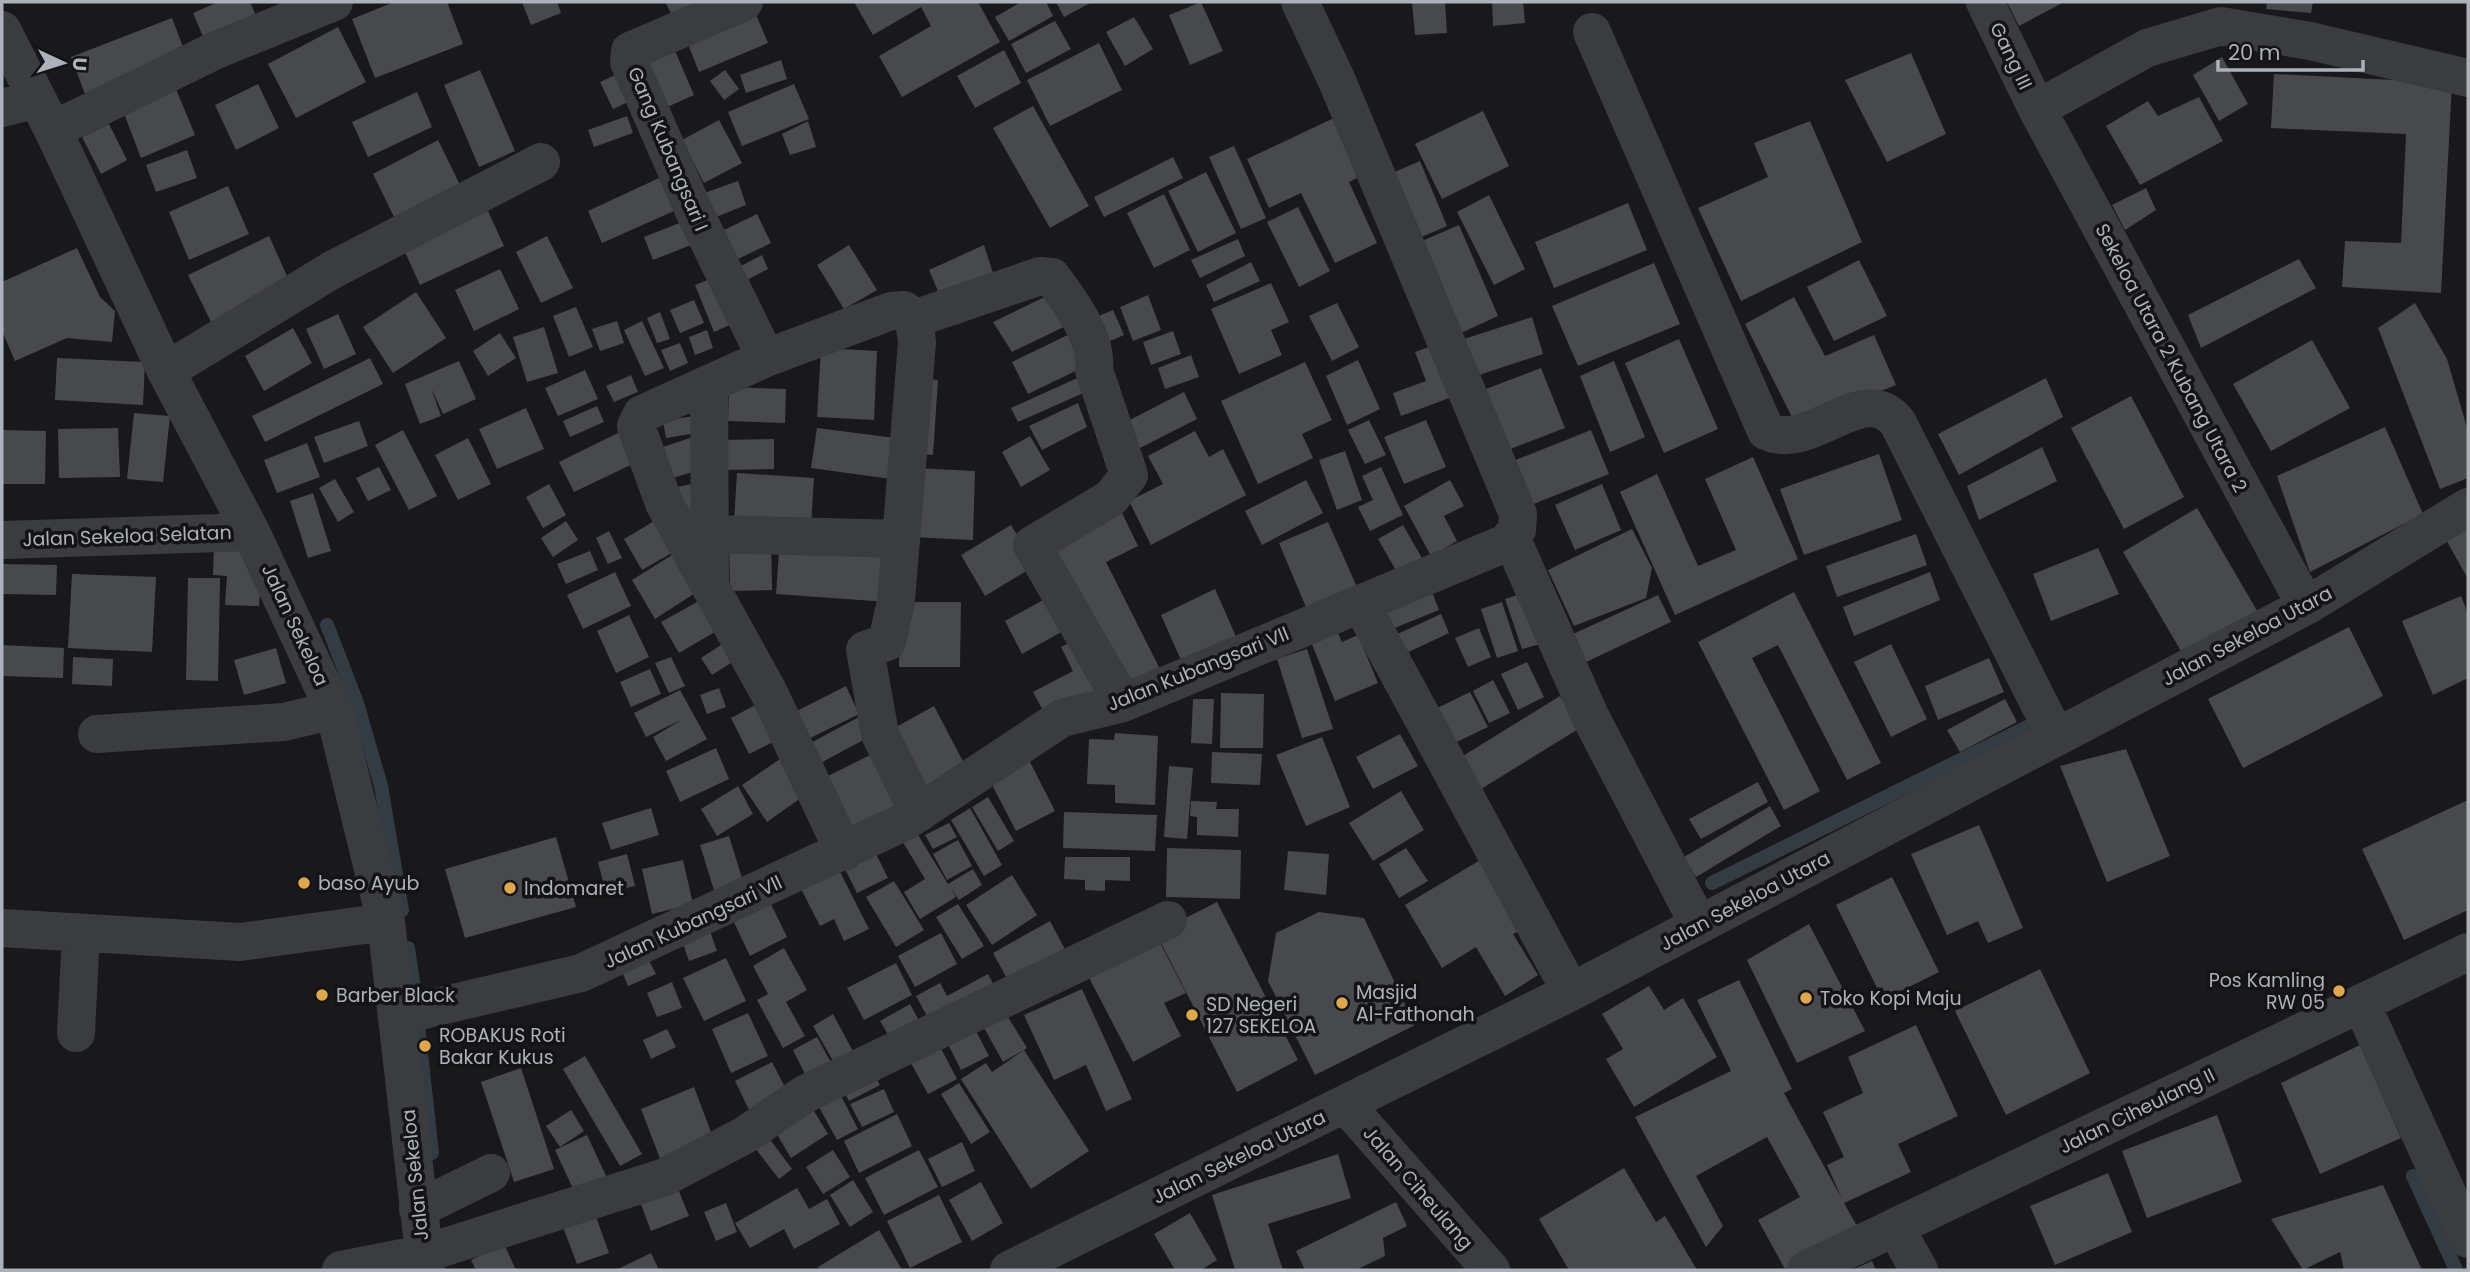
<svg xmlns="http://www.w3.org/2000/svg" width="2470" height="1272" viewBox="0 0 2470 1272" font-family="Poppins,sans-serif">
  <rect width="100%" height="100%" fill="#19191b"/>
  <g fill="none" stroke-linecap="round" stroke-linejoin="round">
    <!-- stream -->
    <path stroke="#343c43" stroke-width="14" d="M327,625L357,703L381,786L402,910
      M1712,883L2027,727
      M408,948L415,994
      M418,1026L432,1153
      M2413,1176L2456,1270"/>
  </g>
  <!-- building -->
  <path fill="#48494d" d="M218,2H250L260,25L208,48L193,13Z
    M394,2H447L463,44L375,78L352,19Z
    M522,2H557L561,13L531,25Z
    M665,2H724L678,26Z
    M854,2H978L1000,42L902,97L879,56L931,26L921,7L873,35Z
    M1021,2H1046L1053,16L1009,41L995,17Z
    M1056,2H1092L1064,17Z
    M1201,2L1223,51L1190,65L1169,15Z
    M1412,2H1445L1447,33L1415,35Z
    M1492,2H1523L1525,23L1493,26Z
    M2007,2H2064L2019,26Z
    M2267,2H2313L2311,13L2266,9Z
    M754,10L768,43L699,72L686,39Z
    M1134,17L1153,49L1125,66L1106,32Z
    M172,18L186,55L85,94L71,57Z
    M1055,21L1071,49L1026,73L1011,44Z
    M338,27L366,82L296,118L268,64Z
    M1099,43L1122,90L1050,126L1027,80Z
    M673,46L694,95L656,112L635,62Z
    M1004,50L1021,83L975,108L957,76Z
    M1911,53L1946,134L1887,162L1845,80Z
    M2222,57L2248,104L2219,121L2193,75Z
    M781,60L787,79L746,93L740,75Z
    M628,69L641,96L613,109L600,82Z
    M480,70L515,151L479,167L444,85Z
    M725,70L739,89L724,100L710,81Z
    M2274,74L2452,83L2441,293L2342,287L2345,241L2401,243L2406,134L2271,128Z
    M258,84L279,128L236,150L215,105Z
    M794,84L809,119L742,146L728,112Z
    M176,89L195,135L141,158L123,111Z
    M417,92L432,127L368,157L352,122Z
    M2199,97L2223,141L2140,185L2106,126L2148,101L2158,116Z
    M1033,106L1089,206L1050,228L993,128Z
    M1483,111L1509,166L1442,199L1415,144Z
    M627,116L633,133L594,147L588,130Z
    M1336,117L1363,175L1349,182L1377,243L1335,263L1301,193L1269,208L1247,159Z
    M719,120L742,163L704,183L682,140Z
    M808,121L816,147L790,155L782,134Z
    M1810,121L1862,242L1741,301L1698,208L1768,177L1754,143Z
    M109,124L127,160L101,174L82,137Z
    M438,140L462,189L397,223L373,174Z
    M1234,146L1266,218L1241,229L1209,157Z
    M187,150L197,178L156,192L146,165Z
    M1173,157L1183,178L1104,217L1094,197Z
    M1420,161L1447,226L1410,242L1383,177Z
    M1206,172L1236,233L1198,252L1168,191Z
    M659,178L674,211L602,243L588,211Z
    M738,181L746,205L706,221L696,196Z
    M228,186L249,234L189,260L169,212Z
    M2146,188L2156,210L2125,230L2112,205Z
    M1164,194L1190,250L1154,268L1127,213Z
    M1489,195L1525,269L1494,285L1457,212Z
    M1628,203L1647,250L1554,288L1535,242Z
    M1298,207L1330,271L1299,287L1267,222Z
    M488,211L504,246L420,285L404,250Z
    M757,214L771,243L734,261L720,232Z
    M692,218L701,241L653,260L644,237Z
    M1459,225L1498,316L1461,333L1422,241Z
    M269,236L292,287L212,324L188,275Z
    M547,236L573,288L541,303L516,252Z
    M1238,239L1245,256L1200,278L1191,260Z
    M849,245L877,290L844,309L817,265Z
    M984,245L993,273L941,298L929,270Z
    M77,248L100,297L115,311L112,342L67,338L15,361L2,331V282Z
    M762,255L768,269L745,281L739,267Z
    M2299,259L2316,288L2201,348L2188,315Z
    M1859,260L1887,316L1834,341L1807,287Z
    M1251,262L1260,281L1214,302L1206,285Z
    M1654,263L1680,324L1578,366L1552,306Z
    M500,269L519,309L474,331L455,290Z
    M715,277L734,323L714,332L695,285Z
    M1271,283L1289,322L1271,330L1282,355L1239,374L1211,309Z
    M1057,291L1070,324L1012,352L993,322Z
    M416,292L446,338L393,373L363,327Z
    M1148,295L1161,330L1133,341L1120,307Z
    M1794,297L1825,356L1874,335L1896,385L1796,425L1745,324Z
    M694,300L704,323L680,333L670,310Z
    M1337,303L1359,347L1332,361L1309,316Z
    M2415,303L2447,359L2468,431V478L2440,489L2378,328Z
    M576,307L593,347L569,357L553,316Z
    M1113,310L1124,335L1094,348L1084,322Z
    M660,312L670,339L657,343L647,318Z
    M338,314L356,354L324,369L306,329Z
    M1532,317L1543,354L1476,376L1464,339Z
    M617,321L624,343L600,351L592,329Z
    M642,321L664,368L645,376L624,330Z
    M544,327L558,373L527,382L513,337Z
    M293,328L312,363L264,391L245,356Z
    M707,330L713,348L695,355L689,337Z
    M1078,330L1094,362L1028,394L1012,362Z
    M1173,331L1181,354L1151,365L1143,342Z
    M500,333L516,358L488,376L473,351Z
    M1679,339L1718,429L1664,453L1625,363Z
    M2312,340L2350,408L2271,451L2233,384Z
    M1442,342L1460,394L1401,416L1393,393L1426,381L1415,352Z
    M680,343L688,363L670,371L661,350Z
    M821,348L877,351L874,420L817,417Z
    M1191,355L1199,377L1165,389L1158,368Z
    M57,358L145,362L143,405L55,400Z
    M370,358L383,384L265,442L252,416Z
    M1358,360L1380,409L1347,425L1326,376Z
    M459,361L476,399L443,414L431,388L441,416L420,424L405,384Z
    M1614,361L1645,437L1610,452L1580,376Z
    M1305,362L1332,420L1302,434L1313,458L1258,484L1221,401Z
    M1541,368L1565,428L1510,449L1486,389Z
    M585,370L598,399L558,416L545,388Z
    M631,375L638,392L614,402L606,386Z
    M1084,375L1090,390L1018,422L1011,408Z
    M916,378L938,380L933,455L910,453Z
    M2046,378L2063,417L1959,475L1938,434Z
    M729,387L786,389L785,423L728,421Z
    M1184,392L1197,419L1138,449L1124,423Z
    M2131,396L2184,497L2124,529L2071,428Z
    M1078,403L1087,427L1042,450L1029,426Z
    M597,406L604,422L570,437L563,421Z
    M526,408L544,449L497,469L479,429Z
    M134,413L170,416L163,482L127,479Z
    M694,416L697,433L666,438L663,421Z
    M1369,420L1386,455L1365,464L1348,430Z
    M1426,420L1446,467L1404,484L1384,437Z
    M359,421L368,446L324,463L314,437Z
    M2385,427L2423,514L2310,572L2277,476Z
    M118,428L120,477L59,478L58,429Z
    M817,428L903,439L898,480L811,468Z
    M626,429L641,460L574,492L559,462Z
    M2,430L46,431L45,484H2Z
    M403,430L437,496L409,510L375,445Z
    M1591,430L1609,474L1531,505L1513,461Z
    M1195,431L1209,457L1223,449L1246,495L1151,545L1129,501L1163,484L1148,456Z
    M1030,436L1050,470L1021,487L1002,452Z
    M693,437L703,469L669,479L660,448Z
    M468,438L491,484L458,500L435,455Z
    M774,439V469L720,470L719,440Z
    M307,443L320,477L277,493L264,460Z
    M2042,447L2057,481L1979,520L1967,486Z
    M1345,451L1362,500L1337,510L1319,460Z
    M1879,454L1902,520L1804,555L1780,489Z
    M1753,457L1798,559L1675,615L1620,492L1657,474L1698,566L1736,550L1705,479Z
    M379,467L391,490L368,501L356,478Z
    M1381,467L1403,515L1370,531L1358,507L1373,500L1362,476Z
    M914,468L975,471L973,540L911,537Z
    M737,473L814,478L811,526L734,521Z
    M335,479L354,512L338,522L319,488Z
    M1306,480L1323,513L1262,545L1245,511Z
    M1450,480L1464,506L1444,516L1457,541L1431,556L1404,506Z
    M700,482L706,511L679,518L673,488Z
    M549,484L566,515L543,528L526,497Z
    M1602,484L1621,530L1575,550L1555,505Z
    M313,493L331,551L308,558L290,501Z
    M2197,508L2259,614L2185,658L2123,552Z
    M1122,513L1138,546L1106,562L1164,677L1128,694L1055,548Z
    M666,514L684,546L642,570L624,539Z
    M2468,517V579L2440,529Z
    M566,521L578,540L553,557L541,538Z
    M1328,522L1361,596L1311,619L1279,543Z
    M1011,525L1036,565L985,596L961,555Z
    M1403,525L1423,560L1398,574L1378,539Z
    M1632,529L1652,568L1646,598L1574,626L1548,570Z
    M609,531L622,558L608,564L596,538Z
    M1916,534L1927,565L1837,597L1826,566Z
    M771,537L772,590L730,591L729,538Z
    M780,537L891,544L888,602L776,594Z
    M214,546L234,547L244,554L260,589L259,606L225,605L227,576L213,575Z
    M2098,548L2119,594L2051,621L2033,574Z
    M680,550L703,588L655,619L632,580Z
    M590,551L598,570L566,584L557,564Z
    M2,564L57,565L56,595L2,594Z
    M615,572L631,606L583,629L567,595Z
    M1930,572L1940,600L1854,636L1843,607Z
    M72,574L156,577L152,652L68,648Z
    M188,578H220L218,681L186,680Z
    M1427,579L1439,610L1387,631L1378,610Z
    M1215,589L1238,641L1184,667L1161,615Z
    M1530,591L1547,642L1522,649L1505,599Z
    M1794,592L1881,763L1847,780L1778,645L1752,658L1820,791L1784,810L1698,642Z
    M1052,595L1070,627L1022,654L1005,621Z
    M1658,595L1671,622L1584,663L1571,635Z
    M708,596L725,626L679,653L661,622Z
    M2461,596L2468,614V678L2433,695L2402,621Z
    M900,602H961L960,667H899Z
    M1502,602L1518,651L1497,658L1481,609Z
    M1441,614L1449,633L1400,656L1391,637Z
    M629,615L649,657L616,673L597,631Z
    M2349,627L2383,696L2243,768L2208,699Z
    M1479,628L1491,657L1468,667L1455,638Z
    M1337,631L1342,642L1358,635L1378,683L1335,701L1311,642Z
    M1082,636L1108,686L1047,718L1033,692L1073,671L1061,647Z
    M724,643L734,661L712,675L701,658Z
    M1891,644L1927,719L1891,737L1854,662Z
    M2,645L64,648L63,678L2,676Z
    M276,648L286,683L244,695L234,660Z
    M1307,649L1333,729L1302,738L1277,659Z
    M73,657L113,659L112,686L72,684Z
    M671,657L685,686L669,693L655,663Z
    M1989,658L2004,692L1938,720L1925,686Z
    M1527,662L1544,697L1518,710L1501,674Z
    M650,669L661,694L631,707L620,682Z
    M1493,680L1510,713L1489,723L1473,691Z
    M846,686L859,714L802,742L789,715Z
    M719,688L726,707L707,714L700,695Z
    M680,690L707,739L666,761L653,737L683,719L646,737L634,713Z
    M1470,692L1488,727L1442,749L1425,714Z
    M1221,693L1264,694L1263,748H1220Z
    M1560,696L1580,728L1473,794L1453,762Z
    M1193,699H1214L1212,744L1191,743Z
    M2005,699L2017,722L1960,752L1947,730Z
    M763,701L781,738L749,754L731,718Z
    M934,706L968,771L920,797L887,732Z
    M861,716L871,736L813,767L803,747Z
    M1115,733L1158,736L1155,805L1115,803V785L1087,784L1089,739L1114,740Z
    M1400,734L1418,766L1373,789L1356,757Z
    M1322,737L1350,807L1306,826L1276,755Z
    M716,748L729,779L680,802L666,771Z
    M882,749L908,802L842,835L816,782Z
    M2126,749L2170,856L2107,882L2060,766Z
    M1212,752L1262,754L1260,785L1211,783Z
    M780,759L805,795L767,822L742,785Z
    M1029,760L1055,811L1016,831L990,781Z
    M1169,766L1193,768L1187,839L1164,837Z
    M1758,782L1768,802L1701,839L1689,819Z
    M738,786L753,814L717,836L701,809Z
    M1401,791L1424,830L1373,861L1349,823Z
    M988,797L1014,841L998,851L972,807Z
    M2468,800V910L2404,940L2362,849Z
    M1191,801L1217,802L1216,809H1239L1238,837L1197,835V817L1190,816Z
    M1770,806L1781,826L1696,877L1684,857Z
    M651,808L659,835L611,850L602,823Z
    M970,808L1002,865L984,876L951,820Z
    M1064,812L1157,815L1155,851L1063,848Z
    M949,823L957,837L933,849L925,835Z
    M1979,825L2023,928L1988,943L1978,921L1947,935L1911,854Z
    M915,830L948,884L973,869L982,885L959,900L950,887L956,897L920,919L904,892L925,879L901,839Z
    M729,836L746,891L717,900L700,845Z
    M556,837L576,907L465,938L445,869Z
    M958,840L972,866L947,880L933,854Z
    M873,848L888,878L857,893L842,863Z
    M1167,848L1241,850L1240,899L1166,897Z
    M1406,848L1428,881L1399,898L1379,864Z
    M1288,851L1329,854L1326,895L1284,890Z
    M627,854L635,886L606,893L598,862Z
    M1065,857H1130V881L1105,880V891L1085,890V880L1064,879Z
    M1482,859L1523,929L1513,934L1538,975L1505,996L1476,947L1442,968L1405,905Z
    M683,860L693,904L652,914L642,869Z
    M837,866L869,929L844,941L834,919L820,926L799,885Z
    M1012,875L1037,915L992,945L966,905Z
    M1892,877L1939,972L1883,1000L1836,905Z
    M894,881L924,930L896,947L866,897Z
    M768,898L787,937L750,956L731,916Z
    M1217,902L1298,1060L1237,1092L1156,933Z
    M958,904L984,946L962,959L936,917Z
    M1319,912L1364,918L1415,1025L1315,1075L1268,981L1276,933Z
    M1050,921L1067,953L1010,984L993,953Z
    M1809,924L1865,1031L1797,1063L1747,960Z
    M710,931L717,951L689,961L682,941Z
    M941,933L957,964L915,987L898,956Z
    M1155,933L1186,993L1164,1003L1181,1036L1133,1062L1085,970Z
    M784,948L807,990L786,1002L805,1036L783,1048L757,1000L768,994L753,966Z
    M647,957L656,974L628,986L621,969Z
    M726,958L746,1001L704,1021L683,978Z
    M896,963L912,995L864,1020L847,988Z
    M2040,969L2090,1073L2006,1115L1955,1011Z
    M988,974L997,991L933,1027L916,996L940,983L947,996Z
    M1739,980L1792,1089L1784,1093L1842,1199L1827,1165L1844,1157L1823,1112L1863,1093L1848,1057L1916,1025L1958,1116L1898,1144L1911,1172L1844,1203L1858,1228L1785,1269L1758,1220L1800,1197L1767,1137L1696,1176L1723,1226L1706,1247L1635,1117L1731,1071L1697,1000Z
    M672,982L682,1008L657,1017L647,993Z
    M1649,986L1664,1010L1683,998L1717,1057L1634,1107L1606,1059L1623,1049L1602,1014Z
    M1082,989L1132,1099L1106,1111L1086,1065L1054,1080L1024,1015Z
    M910,1004L922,1026L893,1043L880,1021Z
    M1000,1004L1027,1048L1003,1062L978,1017Z
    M748,1013L768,1056L731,1073L712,1029Z
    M833,1014L855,1055L836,1066L813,1026Z
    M970,1020L989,1056L961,1070L943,1034Z
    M667,1029L676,1047L651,1059L643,1040Z
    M817,1037L834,1068L809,1082L793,1050Z
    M936,1039L957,1079L928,1094L907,1056Z
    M2360,1045L2401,1138L2320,1174L2281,1083Z
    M1024,1050L1089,1151L1031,1189L961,1079L986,1063L992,1072Z
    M585,1056L642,1154L620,1166L563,1069Z
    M772,1062L788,1093L750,1112L735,1081Z
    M870,1067L880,1085L849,1101L840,1084Z
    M521,1068L554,1169L514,1182L481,1082Z
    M959,1083L990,1132L971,1144L941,1094Z
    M836,1086L858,1129L837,1140L814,1098Z
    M694,1087L717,1148L664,1169L641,1109Z
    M884,1089L894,1112L862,1127L850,1104Z
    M809,1103L828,1134L791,1158L772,1126Z
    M571,1110L584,1131L560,1147L546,1126Z
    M897,1114L912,1146L859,1173L844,1141Z
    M2217,1115L2242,1182L2147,1218L2122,1151Z
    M766,1134L792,1169L779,1179L752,1144Z
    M587,1135L607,1178L575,1193L555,1150Z
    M962,1142L975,1171L942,1187L928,1159Z
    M833,1150L850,1177L823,1194L806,1167Z
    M919,1150L938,1187L884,1215L865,1178Z
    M1338,1154L1351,1198L1268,1224L1283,1270H1235L1212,1195Z
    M1624,1168L1656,1222L1665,1216L1697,1270H1569L1539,1219Z
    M2108,1173L2132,1232L2055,1265L2030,1206Z
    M674,1179L689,1216L651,1231L637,1194Z
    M853,1180L873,1212L850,1227L830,1195Z
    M981,1182L1003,1223L972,1241L949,1200Z
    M2383,1185L2422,1270H2344L2340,1252L2303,1270L2271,1219Z
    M797,1188L809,1209L827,1199L840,1224L794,1249L784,1229L750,1248L735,1223Z
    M939,1195L962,1242L910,1268L887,1221Z
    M1396,1202L1407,1226L1383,1238L1385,1256L1356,1270H1305L1296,1251Z
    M726,1203L737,1232L716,1241L704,1212Z
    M594,1211L609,1253L577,1264L561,1222Z
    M1190,1213L1217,1260L1201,1270H1175L1154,1234Z
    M879,1230L902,1270H820L818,1267Z
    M504,1244L516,1270H476L471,1260Z
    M651,1253L659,1270H616Z
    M1872,1261L1876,1270H1852Z"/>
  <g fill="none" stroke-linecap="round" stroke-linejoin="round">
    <!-- minor -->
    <path stroke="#3a3c3f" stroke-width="38" d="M744,2L630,51L629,62L694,211L766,358
      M1985,2L2037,109L2306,606
      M2,30L53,130L166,371L251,532L334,710L386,922L426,1270
      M1592,32L1766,431C1813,453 1862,378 1898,423L2056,737
      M2,108L37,99
      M2037,109L2147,48L2221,26L2310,41L2468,78
      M53,130L214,51L334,2
      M914,319L1040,276L1052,277C1070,302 1098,338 1094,370L1129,475L1111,498L1032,545L1123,703
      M166,371L332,270L541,162
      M709,385L710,583
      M712,534L901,539
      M1511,537L1590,716L1699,925
      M2,540L251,532
      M1361,604L1571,992
      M97,734L284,722L334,710
      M844,852L768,691L664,503L636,426L642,414L766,358L891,311L904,310L914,319L917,342L896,601L887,642L865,650L880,734L919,813
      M2,928L240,942L386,922
      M2361,1003L2468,1239
      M398,1016L581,973L906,821L1062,718L1123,703L1506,543L1517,530L1518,514L1337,81L1300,2
      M76,1033L81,933
      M1346,1105L1491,1270
      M418,1209L491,1173
      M1895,1227L1919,1270
      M341,1270L423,1254L665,1177L745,1135L805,1094L1168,920
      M1009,1270L1571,992L2306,606L2468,507
      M1806,1270L2468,952"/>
  </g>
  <!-- markers -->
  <g fill="#dea74d" stroke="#141416" stroke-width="2.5">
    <circle cx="304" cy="883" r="7"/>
    <circle cx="510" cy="888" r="7"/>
    <circle cx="2339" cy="991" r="7"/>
    <circle cx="322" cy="995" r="7"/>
    <circle cx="1806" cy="998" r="7"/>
    <circle cx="1342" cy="1003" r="7"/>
    <circle cx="1192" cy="1015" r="7"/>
    <circle cx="425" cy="1046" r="7"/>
  </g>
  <g text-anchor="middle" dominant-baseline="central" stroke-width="7" stroke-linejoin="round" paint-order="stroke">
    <!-- street labels -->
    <g font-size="19" fill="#adb1b9" stroke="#141416">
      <text transform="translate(2011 56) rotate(64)">Gang III</text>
      <text transform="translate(668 149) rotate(67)">Gang Kubangsari I</text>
      <text transform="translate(2171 358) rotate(62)">Sekeloa Utara 2 Kubang Utara 2</text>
      <text transform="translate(127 536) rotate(-2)">Jalan Sekeloa Selatan</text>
      <text transform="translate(295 625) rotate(65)">Jalan Sekeloa</text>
      <text transform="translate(2247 636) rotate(-28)">Jalan Sekeloa Utara</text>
      <text transform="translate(1198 669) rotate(-22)">Jalan Kubangsari Vll</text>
      <text transform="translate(1745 901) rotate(-28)">Jalan Sekeloa Utara</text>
      <text transform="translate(693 922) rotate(-25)">Jalan Kubangsari Vll</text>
      <text transform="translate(2137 1111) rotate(-26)">Jalan Ciheulang II</text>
      <text transform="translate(1239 1157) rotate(-26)">Jalan Sekeloa Utara</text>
      <text transform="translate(415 1175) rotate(-96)">Jalan Sekeloa</text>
      <text transform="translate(1418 1188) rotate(49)">Jalan Ciheulang</text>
    </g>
    <!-- poi labels -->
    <g font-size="19" fill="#adb1b9" stroke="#141416" text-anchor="start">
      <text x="318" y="883">baso Ayub</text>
      <text x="524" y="888">Indomaret</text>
      <text x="2325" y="980" text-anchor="end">Pos Kamling<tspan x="2325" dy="22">RW 05</tspan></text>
      <text x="1356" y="992">Masjid<tspan x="1356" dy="22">Al-Fathonah</tspan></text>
      <text x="336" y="995">Barber Black</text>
      <text x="1820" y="998">Toko Kopi Maju</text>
      <text x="1206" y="1004">SD Negeri<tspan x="1206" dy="22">127 SEKELOA</tspan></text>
      <text x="439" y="1035">ROBAKUS Roti<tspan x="439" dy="22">Bakar Kukus</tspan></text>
    </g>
  </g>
  <!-- border -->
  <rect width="2470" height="1272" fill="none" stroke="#adb1b9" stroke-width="7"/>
  <!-- north arrow -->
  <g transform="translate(63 63) rotate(94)" stroke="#141416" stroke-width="5" paint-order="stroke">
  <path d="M0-5L12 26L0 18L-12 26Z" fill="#adb1b9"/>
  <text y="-10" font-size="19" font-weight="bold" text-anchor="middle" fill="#adb1b9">U</text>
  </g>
  <!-- scale -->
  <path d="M2218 60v10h145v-10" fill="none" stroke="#adb1b9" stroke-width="3.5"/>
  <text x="2228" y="60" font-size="21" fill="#adb1b9" stroke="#141416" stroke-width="5" paint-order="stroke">20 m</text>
</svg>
